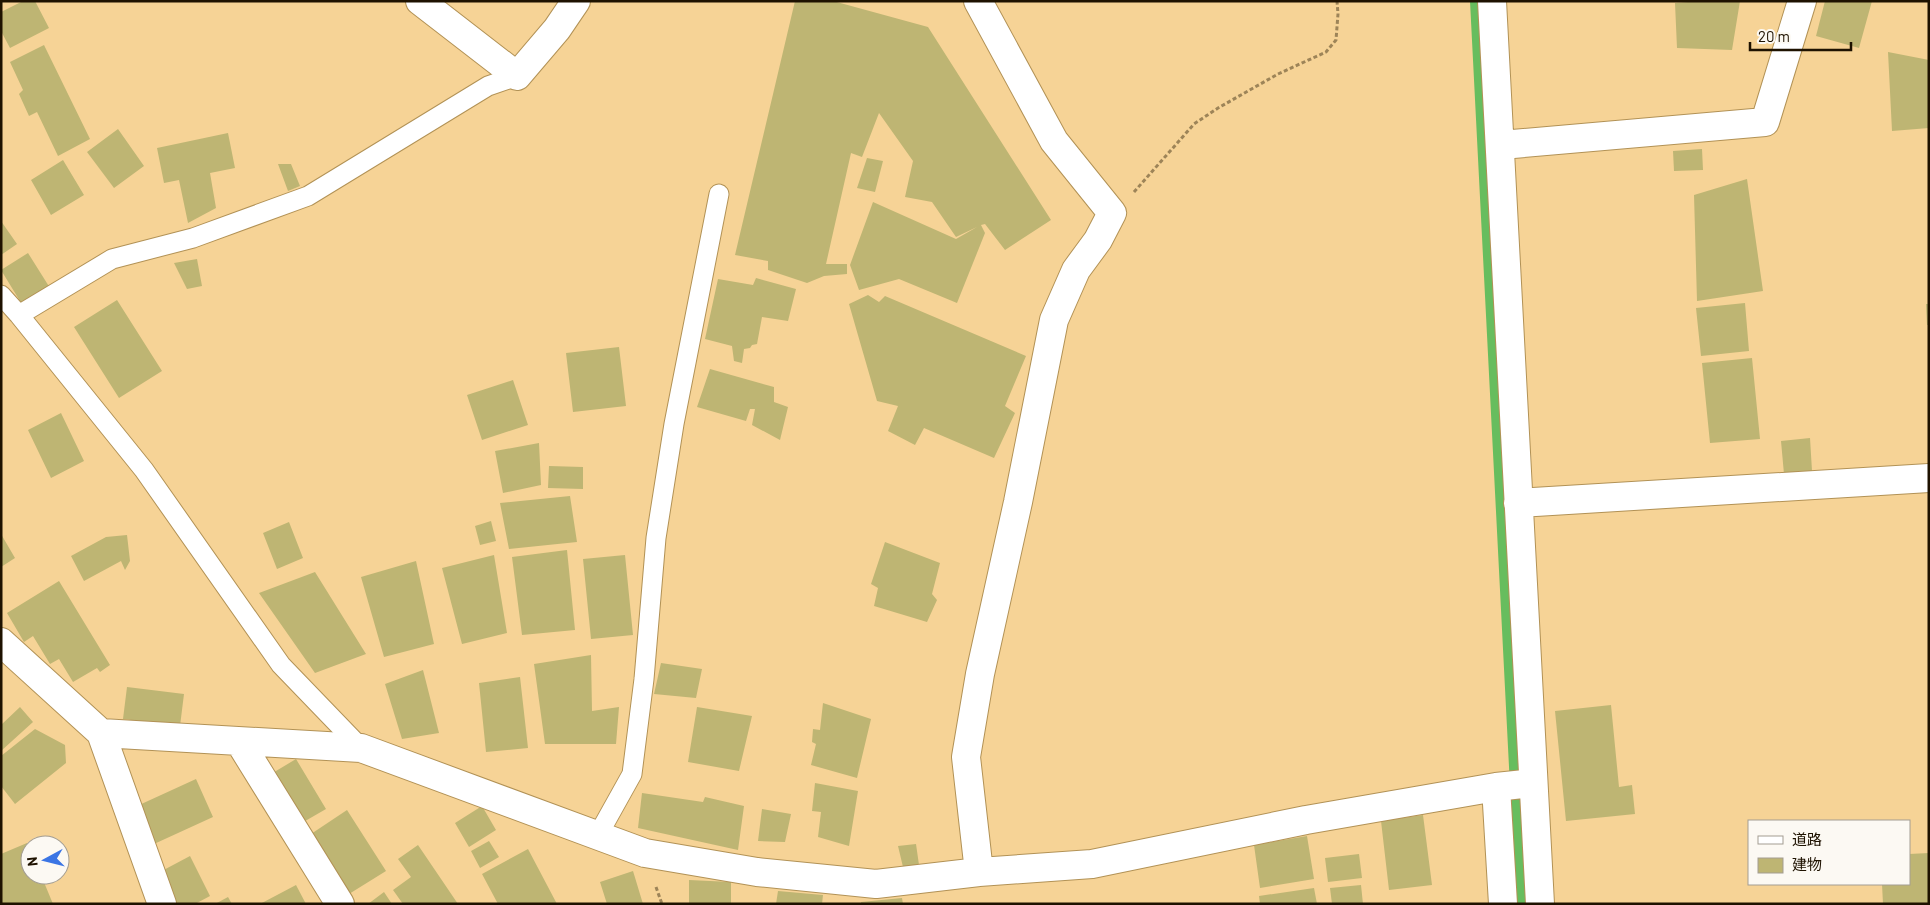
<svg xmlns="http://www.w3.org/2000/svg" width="1930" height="905" viewBox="0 0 1930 905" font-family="Barlow,'Noto Sans JP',sans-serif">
  <rect width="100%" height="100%" fill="#f6d396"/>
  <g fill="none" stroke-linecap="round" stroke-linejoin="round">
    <!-- stream -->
    <path stroke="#67bd5e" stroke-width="10" d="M1475,1L1521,904"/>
  </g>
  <!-- building -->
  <path fill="#beb573" d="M23,1H35L49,28L10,48L1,31V12Z
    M795,1H833L928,27L1051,220L1005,250L985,224L981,225L985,233L957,303L899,279L859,290L850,265L873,202L956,239L977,227L956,237L932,202L905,197L913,161L879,113L862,157L851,153L826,264H847V274L824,276L807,283L768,270V261L735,255Z
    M1701,1H1740L1732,50L1677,48L1675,3Z
    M1825,1H1872L1859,48L1816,36Z
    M44,45L90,139L58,156L37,112L29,116L19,94L23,90L10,62Z
    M1888,52L1929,60V128L1892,131Z
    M118,129L144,166L114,188L87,152Z
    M228,133L235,168L210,173L216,208L188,223L179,180L164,183L157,148Z
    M1702,149L1703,170L1674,171L1673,151Z
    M867,158L883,161L875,192L857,188Z
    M63,160L84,195L51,215L31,180Z
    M278,164H291L300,186L288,191Z
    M1747,179L1763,291L1697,301L1694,195Z
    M1,221L17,244L1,255Z
    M28,253L50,288L23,306L1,270Z
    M197,259L202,286L187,289L174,263Z
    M756,278L796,289L788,321L762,317L757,344L752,345L750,348L744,349L742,363L734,361L732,346L705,339L718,279L753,285Z
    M868,295L879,302L885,296L1026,356L1005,406L1015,413L994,458L924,428L915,445L888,431L898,406L877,401L849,304Z
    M117,300L162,371L119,398L74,327Z
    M1745,303L1749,351L1701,356L1696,308Z
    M1926,304H1929V325H1927Z
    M619,347L626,406L573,412L566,353Z
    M1752,358L1760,439L1710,443L1702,363Z
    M710,369L774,387V402L788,407L780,440L752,425L755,409H750L746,421L697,407Z
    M513,380L528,425L482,440L467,395Z
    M61,413L84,461L51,478L28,430Z
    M1810,438L1812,471L1784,474L1781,441Z
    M539,443L541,485L503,493L495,451Z
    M549,466L583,467V489L548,488Z
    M570,496L577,542L509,549L500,503Z
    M491,521L496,541L480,545L475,526Z
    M289,522L303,558L277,569L263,533Z
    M1,534L15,558L1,567Z
    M127,535L130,561L125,570L121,561L84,581L71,556L106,537Z
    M885,542L940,563L932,594L937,600L927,622L874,606L878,588L871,584Z
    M567,550L575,630L522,635L512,557Z
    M494,555L507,633L462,644L442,568Z
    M625,555L633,635L591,639L583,559Z
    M416,561L434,644L384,657L361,577Z
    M315,572L366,654L315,673L259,593Z
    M59,581L110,665L100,672L97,668L73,682L59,659L50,664L33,636L24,642L7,613Z
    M591,655L592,711L619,707L616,744H545L534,664Z
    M661,663L702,669L696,698L654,694Z
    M423,670L439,733L402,739L385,684Z
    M520,677L528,748L486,752L479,683Z
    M127,687L184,694L180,726L123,719Z
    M823,703L871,719L857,778L811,765L816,744L812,742L813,729L820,730Z
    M1611,705L1619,787L1632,785L1635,814L1566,821L1555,711Z
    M20,707L33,722L1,751V725Z
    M697,707L752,716L739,771L688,762Z
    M35,729L65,745L66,763L15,804L1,786V756Z
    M296,759L326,809L300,824L271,774Z
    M196,779L213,817L154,844L137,806Z
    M815,783L858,791L849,846L818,837L821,812L812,811Z
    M642,793L703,802L705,797L744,806L738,850L638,828Z
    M482,806L496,830L469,847L455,823Z
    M762,809L791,814L785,842L758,841Z
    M347,810L386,871L349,894L311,834Z
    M1423,815L1432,885L1389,890L1381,821Z
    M1307,836L1314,879L1260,888L1254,845Z
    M489,841L499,857L480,868L471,851Z
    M27,843L30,851V875H41L53,904H1V854Z
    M916,844L919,865L903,867L898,846Z
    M418,845L458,904H403L393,890L411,877L398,859Z
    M528,849L557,904H498L482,874Z
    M1929,853V904H1883L1882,884H1909V854Z
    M1359,854L1362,878L1328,882L1325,858Z
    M190,856L210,896L195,904H173L158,873Z
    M633,871L643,904H607L600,882Z
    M689,880L731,882V904H689Z
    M296,885L306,904H260Z
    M1361,885L1363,904H1332L1330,888Z
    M1314,888L1317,904H1260L1259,896Z
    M778,891L823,895L822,904H776Z
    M384,892L392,904H368Z
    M228,897L232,904H215Z
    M902,898L903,904H861V902Z"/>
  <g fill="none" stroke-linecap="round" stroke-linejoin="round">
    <!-- service casing -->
    <g stroke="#b29256" stroke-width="21">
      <path id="service" d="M1,295L19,315L144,470L281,665L361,748
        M19,315L112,259L193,238L308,196L488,86L517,76
        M598,835L632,774L644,679L656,538L674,424L719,194"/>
    </g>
    <!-- minor casing -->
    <g stroke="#b29256" stroke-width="30">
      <path id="minor" d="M420,1L517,76L557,29L576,1
        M978,1L1054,141L1112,213L1098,240L1076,270L1054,320L1018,502L980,674L966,757L979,872
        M1492,1L1540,904
        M1501,145L1765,122L1802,1
        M1518,503L1929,478
        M1,642L101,733L162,904
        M101,733L361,748L645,853L757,872L876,884L979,872L1092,864L1306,820L1496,787L1533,783
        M239,741L340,904
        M1496,787L1503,904"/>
    </g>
    <!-- path -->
    <path stroke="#9d8458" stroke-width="3" stroke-dasharray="4 2.5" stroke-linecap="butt" d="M1134,192L1194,124L1218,108L1278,74L1326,52L1336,40L1338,14L1337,1
      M656,887L662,904"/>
    <!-- service -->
    <use href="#service" stroke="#fff" stroke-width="19"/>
    <!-- minor -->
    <use href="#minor" stroke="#fff" stroke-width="28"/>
  </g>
  <!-- border -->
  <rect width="1930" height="905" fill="none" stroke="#1e1200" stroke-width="5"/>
  <!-- legend -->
  <rect x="1748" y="820" width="162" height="65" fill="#fcf9f3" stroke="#a39d92"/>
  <rect x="1758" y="836" width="25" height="8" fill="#ffffff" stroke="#a39d92"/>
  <text x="1792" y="845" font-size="15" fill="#1e1200">道路</text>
  <rect x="1758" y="858" width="25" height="15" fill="#beb573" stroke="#a39d92"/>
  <text x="1792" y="870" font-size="15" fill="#1e1200">建物</text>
  <!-- north arrow -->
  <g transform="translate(45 860) rotate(263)"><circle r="24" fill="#fcf9f3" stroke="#a39d92"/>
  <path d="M0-4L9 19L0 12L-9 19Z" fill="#3b75e4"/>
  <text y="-8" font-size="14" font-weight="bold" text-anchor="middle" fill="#1e1200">N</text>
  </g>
  <!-- scale -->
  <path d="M1750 42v8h101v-8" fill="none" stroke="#1e1200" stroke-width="2.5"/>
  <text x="1758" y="42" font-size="15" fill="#1e1200" stroke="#fcf9f3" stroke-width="4" paint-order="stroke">20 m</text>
</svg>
